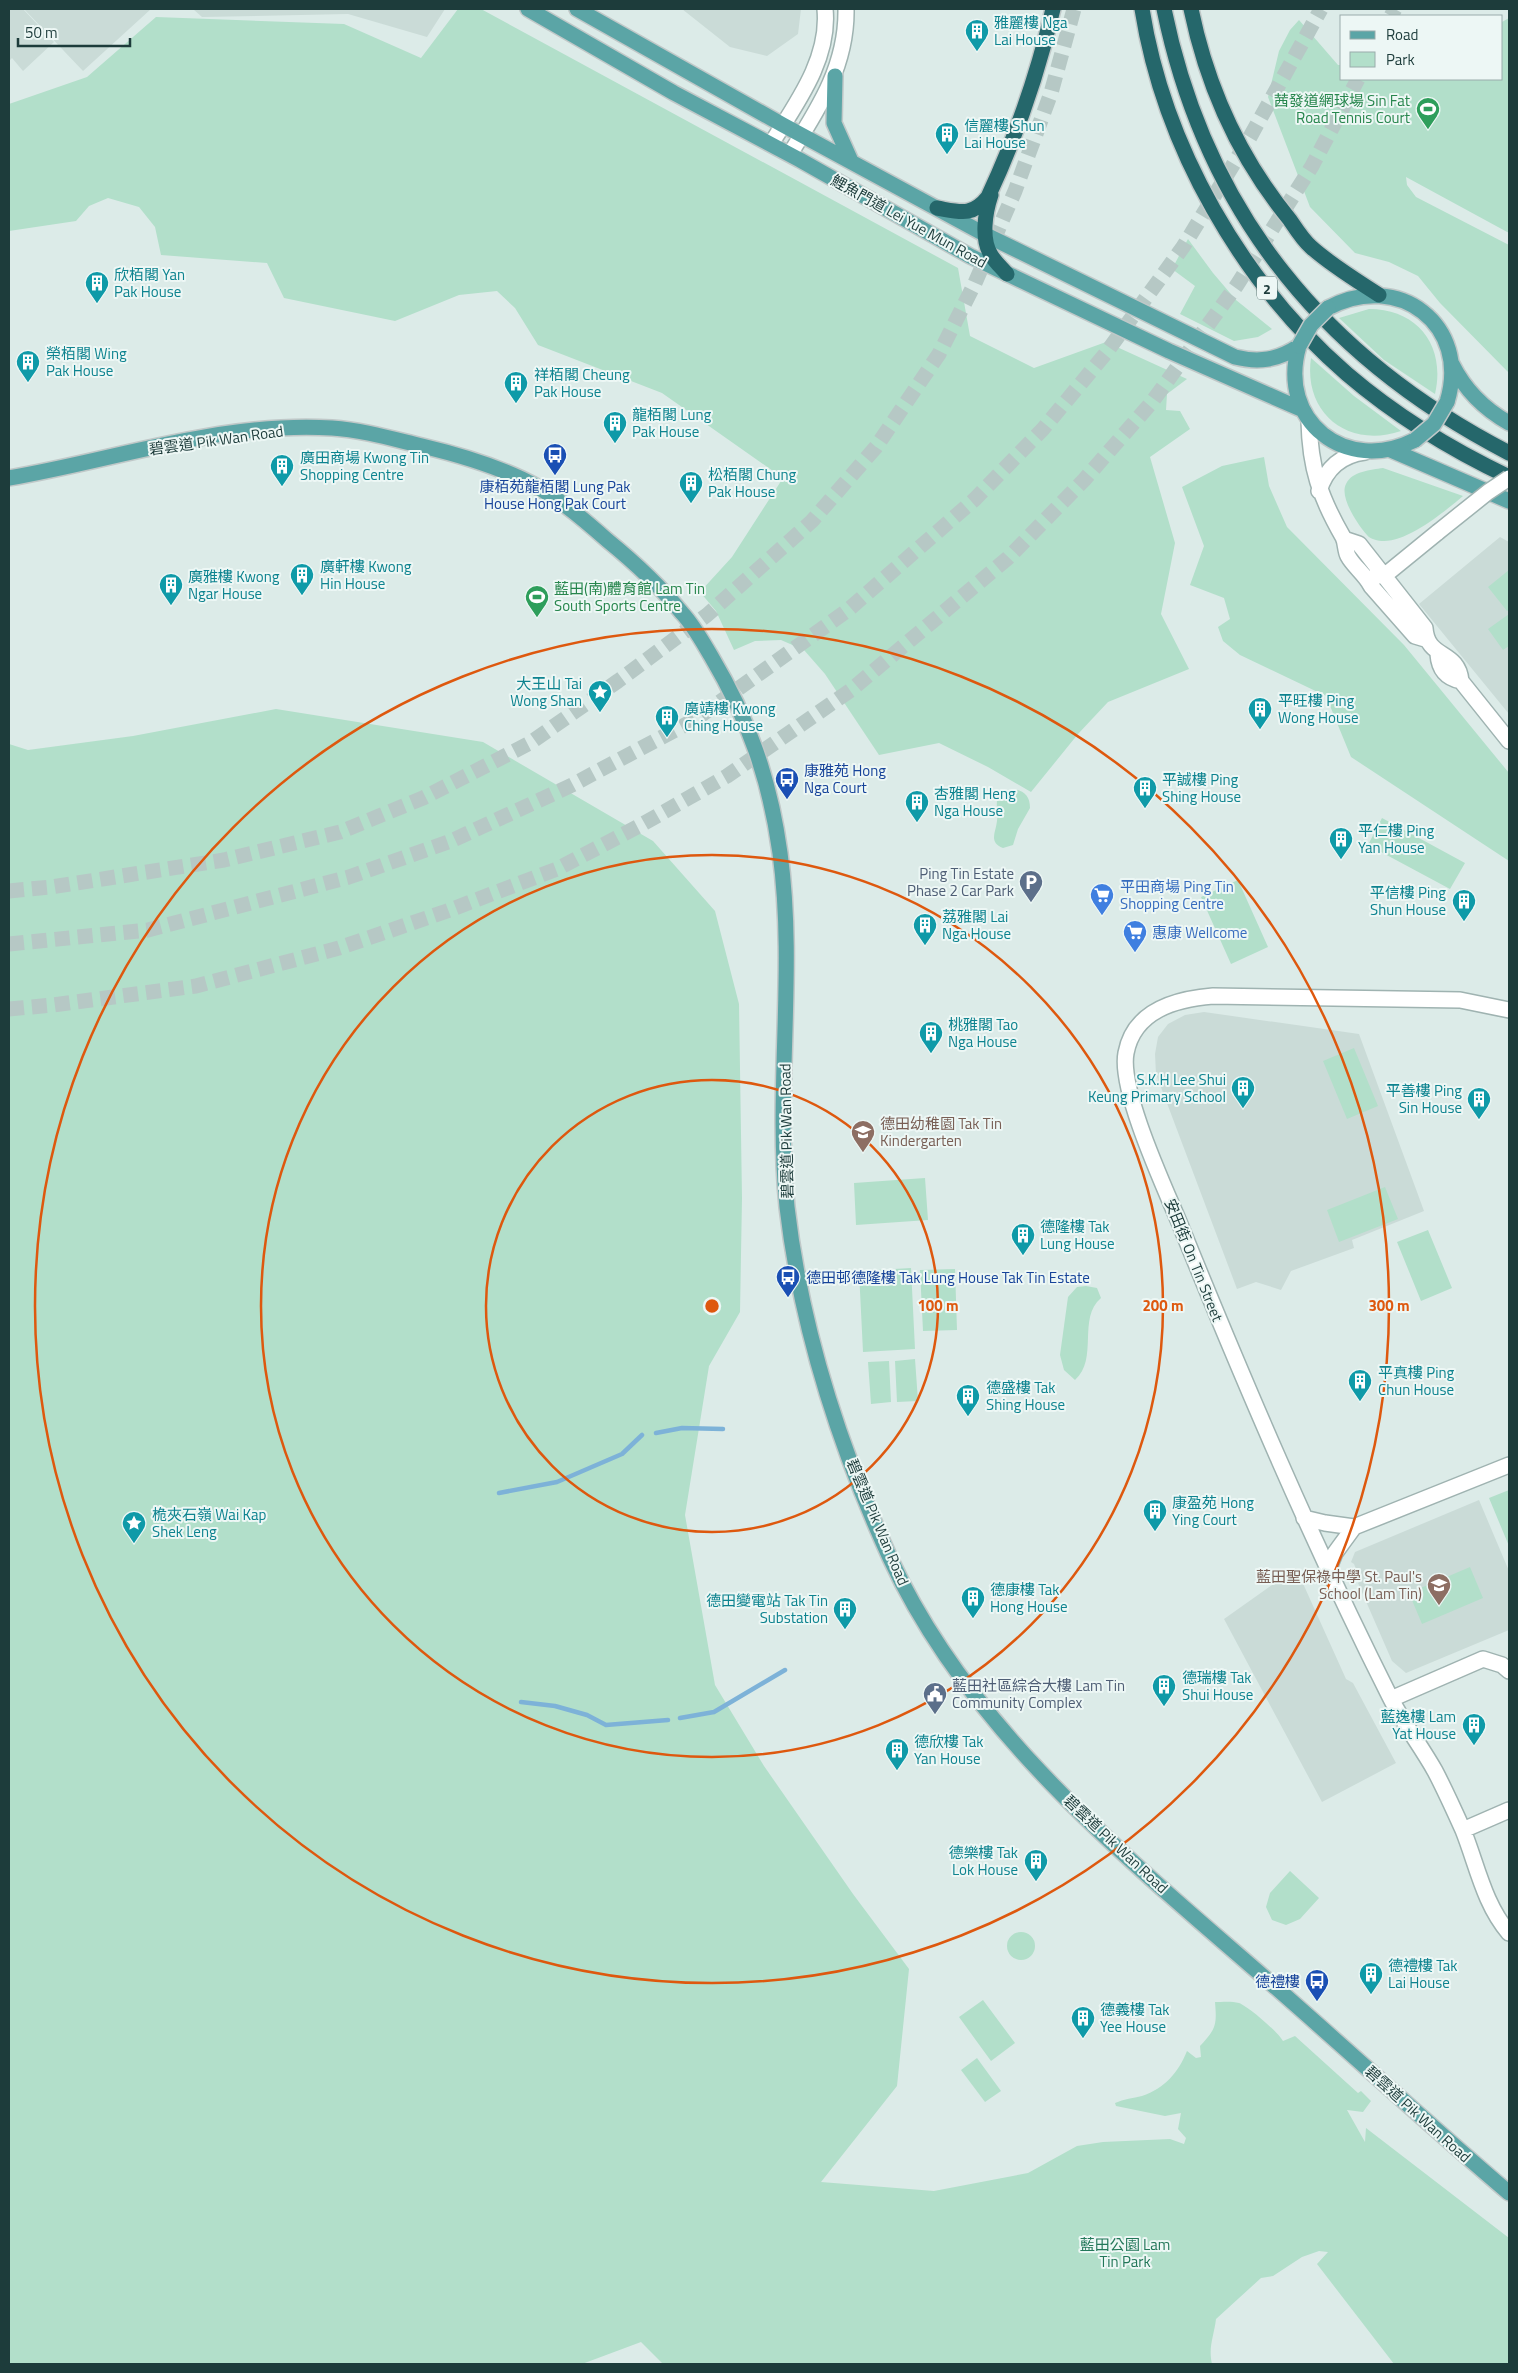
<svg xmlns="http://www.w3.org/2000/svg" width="1518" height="2373" viewBox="0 0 1518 2373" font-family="'Titillium Web','Noto Sans TC',sans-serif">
  <rect width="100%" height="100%" fill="#dcebe8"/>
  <!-- built -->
  <path fill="#cadbd7" d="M9,9H23L54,42L23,71L12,58L9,61Z
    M24,9H151L83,71Z
    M193,9H445L427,37L348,14L202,17Z
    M682,9H801L798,34L767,56L730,47Z
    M1500,537L1509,542V714L1419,604Z
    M1204,1012L1359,1034L1424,1211L1352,1240L1354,1248L1291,1271L1281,1290L1256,1282L1237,1289L1156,1074L1155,1054L1158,1037L1168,1024L1185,1015Z
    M1479,1500L1509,1571V1630L1406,1673L1392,1661L1358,1583L1361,1581L1354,1564L1351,1562L1355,1552Z
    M1296,1568L1346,1679L1353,1683L1396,1763L1322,1802L1224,1619Z"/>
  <!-- green -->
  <path fill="#b2dfca" d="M458,9H481L958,268L970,336L1034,368L1106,342L1187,379L1167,394L1166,410L1180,411L1190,429L1150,457L1175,543L1161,614L1189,669L1108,702L1078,734L1031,792L988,767L939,743L879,755L825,674L804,650L781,640L755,641L734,650L716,611L700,592L732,557L783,478L662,393L538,345L515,308L497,291L459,295L395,321L284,298L267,263L161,255L155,227L139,207L108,198L89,206L76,221L9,231V104L87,77L156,17L344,24L421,58Z
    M1509,18V233L1406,177L1407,185L1416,197L1509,245V373L1440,303L1418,276L1389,262L1355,253L1310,207L1268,97L1279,51L1290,30L1299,20L1338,65H1342V79H1502V22Z
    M1188,239L1213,273L1236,300L1272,329L1258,337L1234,341L1180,314L1195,286L1172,269Z
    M1369,309C1418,309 1446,346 1435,394L1384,360L1339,318Z
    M1311,358L1354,396L1401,431C1348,449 1303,413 1311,358Z
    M1264,457L1269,486L1287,527L1404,645L1509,773V861L1351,757L1326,696L1240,655L1223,641L1218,627L1230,619L1224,598L1190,585L1204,546L1182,487L1222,466Z
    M1383,468L1463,496C1444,512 1409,541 1384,541C1378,541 1370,539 1367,535C1358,525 1339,497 1346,484C1352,471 1371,470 1383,468Z
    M1509,570V610L1507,611L1488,587Z
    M1509,614V646L1503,650L1488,629Z
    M276,709L483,742L653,841L715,911L739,1004L742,1198L740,1312L709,1366L685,1515L715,1685L764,1766L853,1894L909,1969L897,2086L821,2182L934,2191L1028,2173L1077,2146L1103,2142L1170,2139L1184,2144L1186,2138L1178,2129L1181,2113L1165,2116L1116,2106L1115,2103C1124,2099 1133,2098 1142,2096C1165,2088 1178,2073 1187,2051L1196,2058L1201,2057L1200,2046C1216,2029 1217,2025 1215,2002C1222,2002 1232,2001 1239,2003C1249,2007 1278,2032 1283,2041L1295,2036L1358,2093L1361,2091L1371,2101L1363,2112L1347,2110L1365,2142L1366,2128L1509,2238V2364H1394L1317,2264L1328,2252L1319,2251L1302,2257L1273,2276L1261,2278L1216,2319C1214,2336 1208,2347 1212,2364H663L641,2342L582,2364H9V744L28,750L133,736Z
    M1012,789C1024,790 1030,796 1030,808L1018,829L1013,845L1003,848C988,842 996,832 997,821C999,805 990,794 1012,789Z
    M1382,818L1465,863L1450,889L1368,845Z
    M1238,880L1268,947L1231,964L1201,897Z
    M1354,1048L1378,1106L1347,1119L1323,1061Z
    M925,1178L928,1220L856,1225L854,1183Z
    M1385,1187L1398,1219L1339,1242L1327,1210Z
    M1428,1230L1452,1288L1421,1301L1397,1242Z
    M911,1268L915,1349L863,1352L859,1271Z
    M955,1269L957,1330L923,1331L920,1270Z
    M1086,1286L1097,1288L1101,1298C1077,1318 1099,1359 1075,1380L1064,1370L1060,1355L1068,1297L1077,1287Z
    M915,1359L918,1401L897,1402L895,1361Z
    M889,1361L891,1402L871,1404L868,1362Z
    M1509,1490V1546L1489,1498Z
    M1470,1567L1483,1598L1422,1624L1409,1593Z
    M1290,1871L1319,1898L1300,1919L1286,1925L1272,1920L1266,1907L1270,1893Z
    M1007 1946a14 14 0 1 1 28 0a14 14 0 1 1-28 0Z
    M983,2000L1015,2043L991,2061L959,2017Z
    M977,2058L1001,2091L985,2102L961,2070Z"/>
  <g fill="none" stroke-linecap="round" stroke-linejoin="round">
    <!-- stream -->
    <path stroke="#7db2d8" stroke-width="4.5" d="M656,1433L682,1428L723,1429
      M499,1493L557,1482L622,1454L642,1435
      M521,1702L555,1706L587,1715L606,1725L668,1720
      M680,1718L714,1712L785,1670"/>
    <!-- highway-tunnel -->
    <path stroke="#b6c8c5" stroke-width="15" stroke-dasharray="15 8" stroke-linecap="butt" d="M1391,16L1395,9
      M9,891L51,887L224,860L340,832L423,798L530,743L618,681L707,615L812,521L876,447L939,354L975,283L1015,191L1051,93L1074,9
      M9,944L148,930L349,877L451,841L570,786L696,719L848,610L975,499L1043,429L1106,353L1183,247L1250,137L1321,9
      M9,1009L53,1005L196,986L339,948L447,911L557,869L641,825L727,776L851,690L1008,558L1084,480L1152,402L1237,285L1312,166L1358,79"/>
    <!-- minor casing -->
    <g stroke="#9fb3b1" stroke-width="18">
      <path id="minor" d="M771,144C796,104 830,59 825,9
        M790,154C819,108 847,65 846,9
        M1309,421C1310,468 1320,497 1343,537C1346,543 1345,550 1348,556C1354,567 1365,574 1371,586L1415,636L1425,639
        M1319,491C1326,468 1341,455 1365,452
        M1344,539L1359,544L1425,628C1427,660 1458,649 1461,681L1509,741
        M1375,576H1384L1438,532
        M1438,654C1439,669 1446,678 1461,681
        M1509,1010L1460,1000L1213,996C1176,999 1134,1010 1126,1053C1119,1089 1163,1184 1179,1222C1244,1382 1312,1542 1390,1697C1403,1723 1421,1746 1435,1771C1445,1790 1454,1810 1463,1830C1477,1865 1484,1904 1509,1933
        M1304,1518L1325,1523L1354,1527L1509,1465
        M1329,1568L1335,1553L1354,1527
        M1391,1699L1483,1659L1502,1665L1509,1671
        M1463,1830L1509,1810"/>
    </g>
    <!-- major casing -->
    <g stroke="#c0c8c8" stroke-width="18">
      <path id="major" d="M528,9L674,93L800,160L970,256L1169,351L1303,410
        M577,9L783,125L986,235L1235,357C1259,363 1278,360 1299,346
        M835,76L834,123L851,161
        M1328,308C1398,270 1471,325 1447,402
        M1299,346C1277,421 1346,475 1415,440
        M1452,364C1465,390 1484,409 1509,423
        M1391,450L1509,501
        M9,478C115,460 223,421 332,428C363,430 393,439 422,446C456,454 490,464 522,479C554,494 581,517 607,540C634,562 660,586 682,613C694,626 702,641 711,656C749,720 770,780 780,853C796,971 775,1089 787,1207C801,1328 840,1448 890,1558C971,1734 1131,1861 1273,1985C1352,2054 1429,2125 1509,2193"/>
    </g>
    <!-- highway casing -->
    <g stroke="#c0c8c8" stroke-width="18">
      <path id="highway" d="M1142,9C1164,147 1242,283 1347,374C1395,415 1452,450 1509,477
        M1164,9C1206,214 1325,358 1509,453
        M1191,9C1207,86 1240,159 1290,220C1296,229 1303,240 1311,247C1331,265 1356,280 1379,295
        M991,195C985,213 981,239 991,255C995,262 1002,268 1007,274
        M937,208C960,212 972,217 988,197C1016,137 1038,73 1053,9"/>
    </g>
    <!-- minor -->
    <use href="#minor" stroke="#fff" stroke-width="15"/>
    <!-- major -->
    <use href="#major" stroke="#5ba5a6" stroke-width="15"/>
    <!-- highway -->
    <use href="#highway" stroke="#25676b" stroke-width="15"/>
    <!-- minor-bridge casing -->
    <g stroke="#9fb3b1" stroke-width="18" stroke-linecap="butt">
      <path id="minor-bridge" d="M1438,532L1488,492L1509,478"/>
    </g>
    <!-- major-bridge casing -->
    <g stroke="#c0c8c8" stroke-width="18" stroke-linecap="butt">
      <path id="major-bridge" d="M1299,346L1311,325L1328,308
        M1415,440L1434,424L1447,402"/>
    </g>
    <!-- minor-bridge -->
    <use href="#minor-bridge" stroke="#fff" stroke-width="15"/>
    <!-- major-bridge -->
    <use href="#major-bridge" stroke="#5ba5a6" stroke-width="15"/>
  </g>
  <!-- distance rings -->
  <g fill="none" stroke="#de580e" stroke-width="2.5">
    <circle cx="712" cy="1306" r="226"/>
    <circle cx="712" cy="1306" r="451"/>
    <circle cx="712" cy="1306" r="677"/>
  </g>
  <!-- icons -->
  <defs>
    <g id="building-pin" transform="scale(1.25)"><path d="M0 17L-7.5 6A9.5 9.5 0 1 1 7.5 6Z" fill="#0f9aa8" stroke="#edf7f5"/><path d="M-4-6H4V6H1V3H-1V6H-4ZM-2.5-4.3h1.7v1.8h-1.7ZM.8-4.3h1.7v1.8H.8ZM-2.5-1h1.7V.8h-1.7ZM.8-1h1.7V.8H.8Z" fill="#fff"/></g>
    <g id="stadium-pin" transform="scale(1.25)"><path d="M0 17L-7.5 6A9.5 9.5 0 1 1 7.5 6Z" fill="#2e9e5b" stroke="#edf7f5"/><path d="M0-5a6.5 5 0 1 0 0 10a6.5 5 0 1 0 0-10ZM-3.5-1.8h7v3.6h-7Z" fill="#fff"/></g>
    <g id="bus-pin" transform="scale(1.25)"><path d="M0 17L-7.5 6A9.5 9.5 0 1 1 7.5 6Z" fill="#1a4fb4" stroke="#edf7f5"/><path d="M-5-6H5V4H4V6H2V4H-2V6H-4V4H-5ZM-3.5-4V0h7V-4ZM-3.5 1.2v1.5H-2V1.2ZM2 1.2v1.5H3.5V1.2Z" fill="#fff"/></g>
    <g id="sight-pin" transform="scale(1.25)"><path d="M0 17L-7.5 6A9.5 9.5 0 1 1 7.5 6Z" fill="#0f9aa8" stroke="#edf7f5"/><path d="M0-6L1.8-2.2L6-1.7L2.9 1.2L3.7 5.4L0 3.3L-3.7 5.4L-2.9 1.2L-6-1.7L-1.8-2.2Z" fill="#fff"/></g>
    <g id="parking-pin" transform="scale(1.25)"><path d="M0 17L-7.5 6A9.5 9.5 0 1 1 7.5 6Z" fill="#5c6f8a" stroke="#edf7f5"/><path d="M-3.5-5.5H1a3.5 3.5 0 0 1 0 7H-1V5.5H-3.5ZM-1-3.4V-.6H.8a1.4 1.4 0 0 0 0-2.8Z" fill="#fff"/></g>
    <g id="supermarket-pin" transform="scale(1.25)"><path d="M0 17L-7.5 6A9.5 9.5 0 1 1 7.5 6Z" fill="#3f7fe0" stroke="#edf7f5"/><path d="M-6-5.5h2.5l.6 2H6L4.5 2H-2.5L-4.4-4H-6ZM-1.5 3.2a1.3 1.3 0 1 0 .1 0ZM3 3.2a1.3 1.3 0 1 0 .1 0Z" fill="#fff"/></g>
    <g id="school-pin" transform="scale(1.25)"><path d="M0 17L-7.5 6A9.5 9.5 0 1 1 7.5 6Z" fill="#8d6e63" stroke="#edf7f5"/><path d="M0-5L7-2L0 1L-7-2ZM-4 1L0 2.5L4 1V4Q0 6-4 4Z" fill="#fff"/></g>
    <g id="civic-pin" transform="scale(1.25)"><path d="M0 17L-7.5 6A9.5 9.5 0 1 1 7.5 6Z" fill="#5c6f8a" stroke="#edf7f5"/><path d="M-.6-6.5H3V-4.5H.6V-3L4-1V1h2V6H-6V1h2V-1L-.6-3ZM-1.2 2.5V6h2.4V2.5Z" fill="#fff"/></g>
  </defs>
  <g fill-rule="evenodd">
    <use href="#building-pin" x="977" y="31"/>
    <use href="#stadium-pin" x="1428" y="109"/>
    <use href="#building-pin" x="947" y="134"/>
    <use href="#building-pin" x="97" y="283"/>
    <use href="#building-pin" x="28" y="362"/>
    <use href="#building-pin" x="516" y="383"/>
    <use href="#building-pin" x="615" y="423"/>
    <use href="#bus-pin" x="555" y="455"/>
    <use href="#building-pin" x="282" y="466"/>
    <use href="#building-pin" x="691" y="483"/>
    <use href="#building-pin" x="302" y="575"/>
    <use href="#building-pin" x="171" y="585"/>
    <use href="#stadium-pin" x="537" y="597"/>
    <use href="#sight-pin" x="600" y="692"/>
    <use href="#building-pin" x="1260" y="709"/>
    <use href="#building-pin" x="667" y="717"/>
    <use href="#bus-pin" x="787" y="779"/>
    <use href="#building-pin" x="1145" y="788"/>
    <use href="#building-pin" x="917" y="802"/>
    <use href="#building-pin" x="1341" y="839"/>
    <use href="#parking-pin" x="1031" y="882"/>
    <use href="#supermarket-pin" x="1102" y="895"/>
    <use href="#building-pin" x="1464" y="901"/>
    <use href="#building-pin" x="925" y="925"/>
    <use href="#supermarket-pin" x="1135" y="932"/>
    <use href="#building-pin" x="931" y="1033"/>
    <use href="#building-pin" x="1243" y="1088"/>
    <use href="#building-pin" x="1479" y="1099"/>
    <use href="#school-pin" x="863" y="1132"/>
    <use href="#building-pin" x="1023" y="1235"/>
    <use href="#bus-pin" x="788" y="1277"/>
    <use href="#building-pin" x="1360" y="1381"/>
    <use href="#building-pin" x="968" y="1396"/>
    <use href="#building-pin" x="1155" y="1511"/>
    <use href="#sight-pin" x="134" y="1523"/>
    <use href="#school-pin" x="1439" y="1585"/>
    <use href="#building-pin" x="973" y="1598"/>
    <use href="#building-pin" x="845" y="1609"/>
    <use href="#building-pin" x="1164" y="1686"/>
    <use href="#civic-pin" x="935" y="1694"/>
    <use href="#building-pin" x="1474" y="1725"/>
    <use href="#building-pin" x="897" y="1750"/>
    <use href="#building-pin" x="1036" y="1861"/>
    <use href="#building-pin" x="1371" y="1974"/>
    <use href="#bus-pin" x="1317" y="1981"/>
    <use href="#building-pin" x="1083" y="2018"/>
  </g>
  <g text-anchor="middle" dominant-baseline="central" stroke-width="4" stroke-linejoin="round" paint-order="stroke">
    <!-- shield labels -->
    <rect fill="#edf7f5" stroke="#5b7473" stroke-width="1" x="1257" y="276.5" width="20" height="23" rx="4"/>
    <g font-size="14" font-weight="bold" fill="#1d3c3b">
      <text x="1267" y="288">2</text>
    </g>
    <!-- culture labels -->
    <g font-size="15" fill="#0d838f" stroke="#edf7f5" text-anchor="start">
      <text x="994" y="22">雅麗樓 Nga<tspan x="994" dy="17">Lai House</tspan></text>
      <text x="964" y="125">信麗樓 Shun<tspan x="964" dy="17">Lai House</tspan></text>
      <text x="114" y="274">欣栢閣 Yan<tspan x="114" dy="17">Pak House</tspan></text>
      <text x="46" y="353">榮栢閣 Wing<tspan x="46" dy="17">Pak House</tspan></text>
      <text x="534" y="374">祥栢閣 Cheung<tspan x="534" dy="17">Pak House</tspan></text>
      <text x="632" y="414">龍栢閣 Lung<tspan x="632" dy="17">Pak House</tspan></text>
      <text x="300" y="457">廣田商場 Kwong Tin<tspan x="300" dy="17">Shopping Centre</tspan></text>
      <text x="708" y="474">松栢閣 Chung<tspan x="708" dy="17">Pak House</tspan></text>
      <text x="320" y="566">廣軒樓 Kwong<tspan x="320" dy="17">Hin House</tspan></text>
      <text x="188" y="576">廣雅樓 Kwong<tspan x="188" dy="17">Ngar House</tspan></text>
      <text x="582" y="683" text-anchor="end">大王山 Tai<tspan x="582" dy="17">Wong Shan</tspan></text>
      <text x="1278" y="700">平旺樓 Ping<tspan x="1278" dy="17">Wong House</tspan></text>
      <text x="684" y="708">廣靖樓 Kwong<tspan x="684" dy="17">Ching House</tspan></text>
      <text x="1162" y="779">平誠樓 Ping<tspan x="1162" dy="17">Shing House</tspan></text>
      <text x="934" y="793">杏雅閣 Heng<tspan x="934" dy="17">Nga House</tspan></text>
      <text x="1358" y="830">平仁樓 Ping<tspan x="1358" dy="17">Yan House</tspan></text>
      <text x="1446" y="892" text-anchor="end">平信樓 Ping<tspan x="1446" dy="17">Shun House</tspan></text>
      <text x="942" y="916">荔雅閣 Lai<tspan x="942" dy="17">Nga House</tspan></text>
      <text x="948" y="1024">桃雅閣 Tao<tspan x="948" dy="17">Nga House</tspan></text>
      <text x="1226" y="1079" text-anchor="end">S.K.H Lee Shui<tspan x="1226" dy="17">Keung Primary School</tspan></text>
      <text x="1462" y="1090" text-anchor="end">平善樓 Ping<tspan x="1462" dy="17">Sin House</tspan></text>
      <text x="1040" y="1226">德隆樓 Tak<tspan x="1040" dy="17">Lung House</tspan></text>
      <text x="1378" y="1372">平真樓 Ping<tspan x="1378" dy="17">Chun House</tspan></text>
      <text x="986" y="1387">德盛樓 Tak<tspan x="986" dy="17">Shing House</tspan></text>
      <text x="1172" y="1502">康盈苑 Hong<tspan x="1172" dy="17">Ying Court</tspan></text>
      <text x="152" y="1514">桅夾石嶺 Wai Kap<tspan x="152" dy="17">Shek Leng</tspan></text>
      <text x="990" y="1589">德康樓 Tak<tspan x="990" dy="17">Hong House</tspan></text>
      <text x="828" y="1600" text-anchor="end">德田變電站 Tak Tin<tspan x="828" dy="17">Substation</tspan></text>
      <text x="1182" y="1677">德瑞樓 Tak<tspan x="1182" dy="17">Shui House</tspan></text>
      <text x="1456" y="1716" text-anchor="end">藍逸樓 Lam<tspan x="1456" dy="17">Yat House</tspan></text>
      <text x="914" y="1741">德欣樓 Tak<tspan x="914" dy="17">Yan House</tspan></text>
      <text x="1018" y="1852" text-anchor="end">德樂樓 Tak<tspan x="1018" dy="17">Lok House</tspan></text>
      <text x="1388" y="1965">德禮樓 Tak<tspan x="1388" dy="17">Lai House</tspan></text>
      <text x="1100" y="2009">德義樓 Tak<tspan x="1100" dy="17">Yee House</tspan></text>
    </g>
    <!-- leisure labels -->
    <g font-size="15" fill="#27864d" stroke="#edf7f5" text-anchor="end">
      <text x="1410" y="100">茜發道網球場 Sin Fat<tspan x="1410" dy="17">Road Tennis Court</tspan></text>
      <text x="554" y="588" text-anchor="start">藍田(南)體育館 Lam Tin<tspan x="554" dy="17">South Sports Centre</tspan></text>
    </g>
    <!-- street labels -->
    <g font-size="15" fill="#1d3c3b" stroke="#edf7f5">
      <text transform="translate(909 221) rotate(29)">鯉魚門道 Lei Yue Mun Road</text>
      <text transform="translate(216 440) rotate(-8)">碧雲道 Pik Wan Road</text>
      <text transform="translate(786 1131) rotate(-91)">碧雲道 Pik Wan Road</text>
      <text transform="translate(1194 1260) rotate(68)">安田街 On Tin Street</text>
      <text transform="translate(878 1522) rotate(67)">碧雲道 Pik Wan Road</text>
      <text transform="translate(1116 1844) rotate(43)">碧雲道 Pik Wan Road</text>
      <text transform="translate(1418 2114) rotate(42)">碧雲道 Pik Wan Road</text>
    </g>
    <!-- transit labels -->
    <g font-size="15" fill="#164399" stroke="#edf7f5" text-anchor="start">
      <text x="555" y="486" text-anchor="middle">康栢苑龍栢閣 Lung Pak<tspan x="555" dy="17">House Hong Pak Court</tspan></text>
      <text x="804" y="770">康雅苑 Hong<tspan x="804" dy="17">Nga Court</tspan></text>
      <text x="806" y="1277">德田邨德隆樓 Tak Lung House Tak Tin Estate</text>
      <text x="1300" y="1981" text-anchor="end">德禮樓</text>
    </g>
    <!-- service labels -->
    <g font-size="15" fill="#4e5e75" stroke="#edf7f5" text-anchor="end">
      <text x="1014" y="873">Ping Tin Estate<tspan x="1014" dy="17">Phase 2 Car Park</tspan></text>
      <text x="952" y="1685" text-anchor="start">藍田社區綜合大樓 Lam Tin<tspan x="952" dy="17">Community Complex</tspan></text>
    </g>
    <!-- shop labels -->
    <g font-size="15" fill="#366cbe" stroke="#edf7f5" text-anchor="start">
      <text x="1120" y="886">平田商場 Ping Tin<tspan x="1120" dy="17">Shopping Centre</tspan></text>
      <text x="1152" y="932">惠康 Wellcome</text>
    </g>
    <!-- education labels -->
    <g font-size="15" fill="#785e54" stroke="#edf7f5" text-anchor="start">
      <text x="880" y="1123">德田幼稚園 Tak Tin<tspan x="880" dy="17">Kindergarten</tspan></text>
      <text x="1422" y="1576" text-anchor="end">藍田聖保祿中學 St. Paul's<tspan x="1422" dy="17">School (Lam Tin)</tspan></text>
    </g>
    <!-- park labels -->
    <g font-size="15" fill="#227759" stroke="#edf7f5">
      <text x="1125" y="2244">藍田公園 Lam<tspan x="1125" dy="17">Tin Park</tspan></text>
    </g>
  </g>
  <circle cx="712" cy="1306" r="8" fill="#de580e" stroke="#edf7f5" stroke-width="2.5"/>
  <g font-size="15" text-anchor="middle" font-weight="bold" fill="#de580e" stroke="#edf7f5" stroke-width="4" stroke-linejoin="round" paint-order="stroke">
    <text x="938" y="1311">100 m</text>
    <text x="1163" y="1311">200 m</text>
    <text x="1389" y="1311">300 m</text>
  </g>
  <!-- border -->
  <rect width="1518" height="2373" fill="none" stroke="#1d3c3b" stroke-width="20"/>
  <!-- legend -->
  <rect x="1340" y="15" width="162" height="65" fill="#edf7f5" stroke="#9aacab"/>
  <rect x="1350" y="31" width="25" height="8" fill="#5ba5a6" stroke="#9aacab"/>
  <text x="1386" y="40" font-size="15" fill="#1d3c3b">Road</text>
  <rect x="1350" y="52" width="25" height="15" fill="#b2dfca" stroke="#9aacab"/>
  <text x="1386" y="65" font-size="15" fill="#1d3c3b">Park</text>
  <!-- scale -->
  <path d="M18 38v8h112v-8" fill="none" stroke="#1d3c3b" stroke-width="2.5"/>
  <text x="25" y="38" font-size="15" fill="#1d3c3b" stroke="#edf7f5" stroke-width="4" paint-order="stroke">50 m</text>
</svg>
